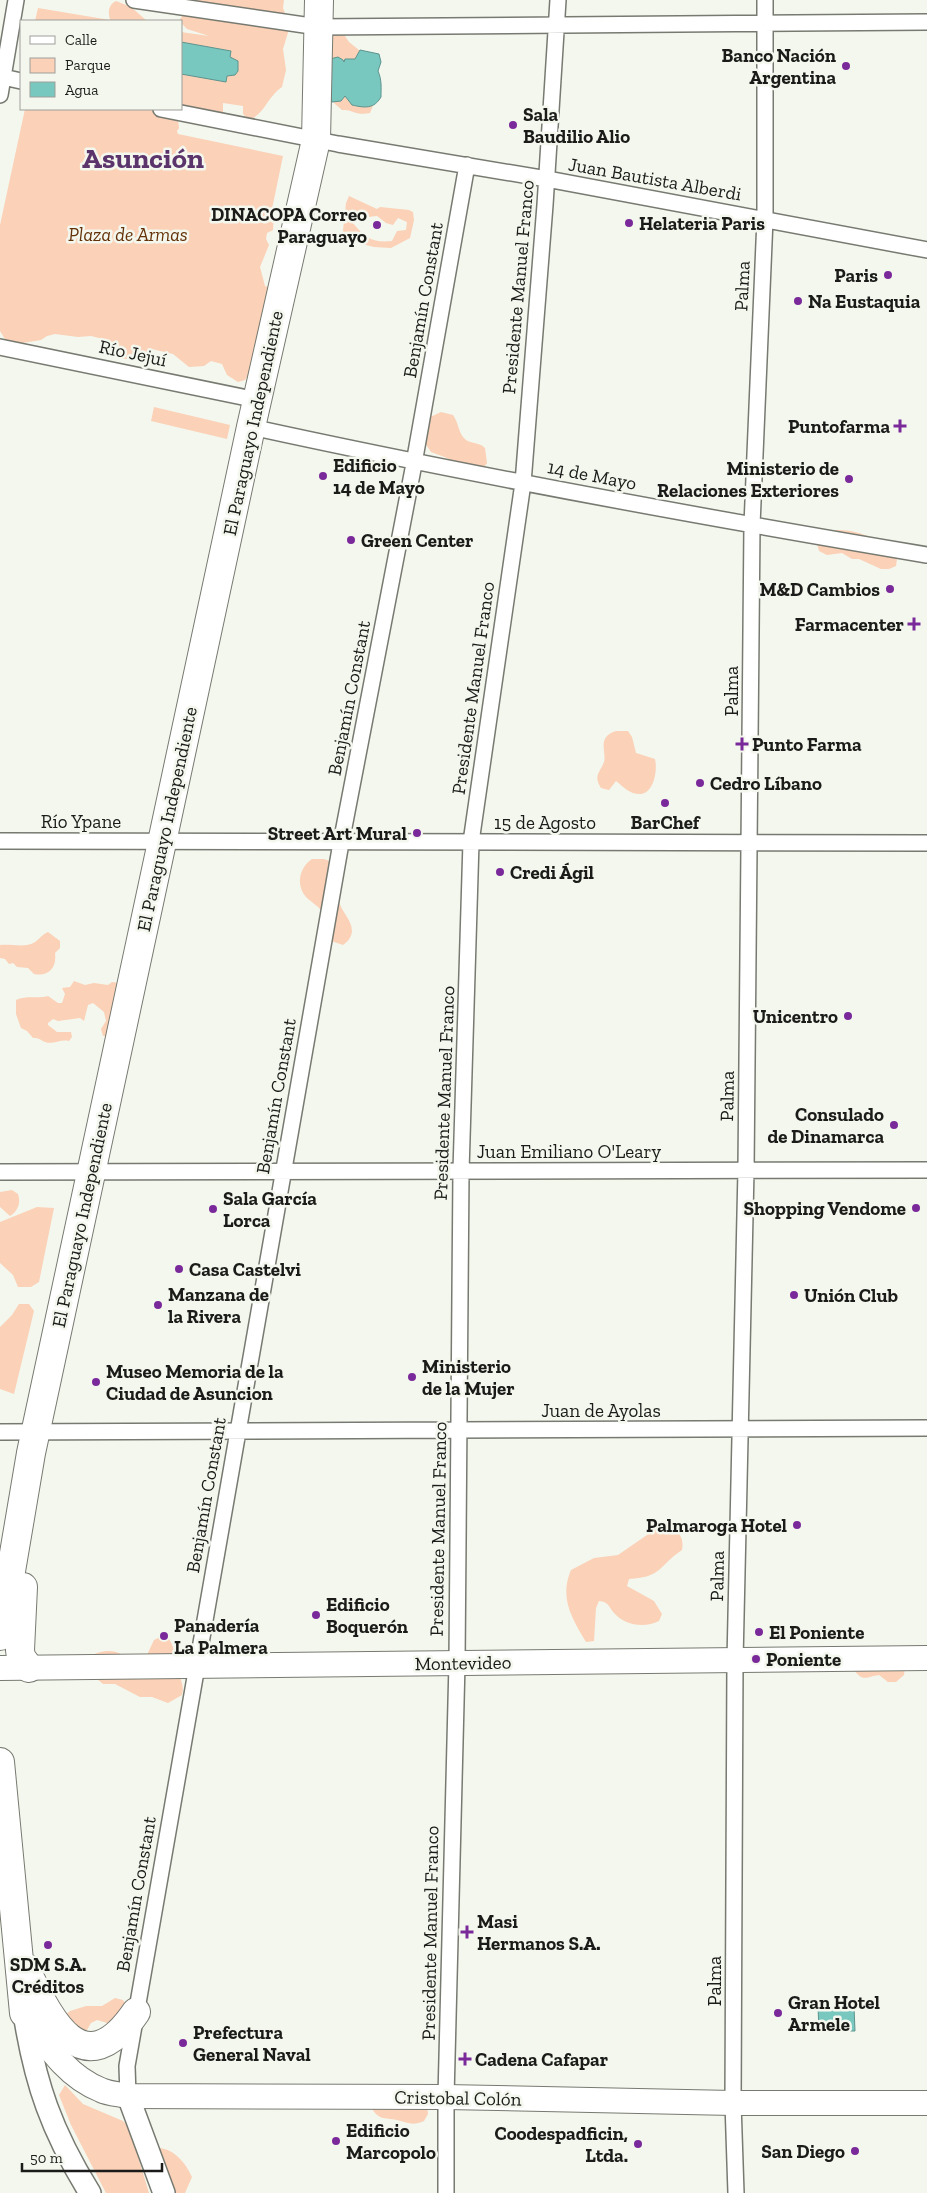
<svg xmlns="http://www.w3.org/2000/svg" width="927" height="2193" viewBox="0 0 927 2193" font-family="'Zilla Slab',serif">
  <rect width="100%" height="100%" fill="#f4f7ee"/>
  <!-- green -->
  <path fill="#fbd1b7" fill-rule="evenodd" d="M195,0H284L283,8L290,26L283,49L286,70L282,87C268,96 264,115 249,120L243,114V106L223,103V117L181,109V32L209,36L187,29L179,21L184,13L199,11Z
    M116,1L131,7L147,21H35L38,8L110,20C108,12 108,5 116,1Z
    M326,32L343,33L349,42L364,54L374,103L370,113C355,116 353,109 342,110L335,104L328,95L333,59Z
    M25,109H172L178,120L179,128L177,131L178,134L283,156L272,209L274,213L273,230L267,233L266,239L269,245L260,267L265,286L276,290L261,334L254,348L249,374L245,380L238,382L227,375L222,364L211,361L204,366L189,367L173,354L152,349C136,359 123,365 107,350V340L91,336L78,337L55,334L47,336L41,340L16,344H8L0,331V225Z
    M349,196L377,209L380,207V215V207L409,210L413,212L414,220L410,238L391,248L374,247L342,239L346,203ZM377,216L386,223L393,225L398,218L407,222L406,230L397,231L392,241C372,243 365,238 353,223L358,218Z
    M154,407L230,425L227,439L151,421Z
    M441,412L453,415C459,423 458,434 466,440C472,444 479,442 485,448L487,463L483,469L456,467L447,458L431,452L421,437L426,419Z
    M836,530C857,529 885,540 897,559L896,566L889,569H881L859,559H852L842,553L827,555L819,551L817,543L828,532Z
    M616,731H628L632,737L636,753L655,759C658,772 653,800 633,793C627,791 621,785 616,781L609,790L601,788C593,775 600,773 604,762C607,752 596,737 616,731Z
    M312,859H324L332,862C335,875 335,890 339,902C344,917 363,930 343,945L331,941C328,932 327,921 323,913C320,907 311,902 306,897C295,884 300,867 312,859Z
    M48,932L60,941V948L55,953C57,967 49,977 34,974L28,968L17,967L13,963L9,964L5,959L0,958V945C13,944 26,948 35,942C40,939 41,935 48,932Z
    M74,981L85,985L94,983L108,985L112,982L119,983L110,1036H103L101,1029L106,1021L104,1012L93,1003L88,1005L84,1021L80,1018L58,1021L53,1019L48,1023V1025L57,1032H71L72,1037L69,1041C60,1039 53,1045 45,1042C40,1040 40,1038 33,1038L27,1031L21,1028L16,1014V1000C26,995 38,999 48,996L58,1003H62L65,994L62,988L70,987Z
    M12,1190L18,1194C21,1203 18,1211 10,1216L0,1207V1192Z
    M37,1207L54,1208L39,1282L31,1287H18L13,1275L0,1263V1222Z
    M19,1304H29L34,1311L14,1394L0,1389V1327L12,1315Z
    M660,1526C675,1527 685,1534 682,1550C658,1566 663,1577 629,1579L627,1586L654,1601L662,1614L659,1621C645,1628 625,1626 614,1613C608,1606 609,1602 599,1601L596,1608L594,1641L586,1642C572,1618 559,1598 571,1570L594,1558L618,1555Z
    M162,1636L169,1639C176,1649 173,1657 176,1667C179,1677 185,1684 182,1695L168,1703L152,1697H140L115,1684H103L90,1673L92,1655C106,1649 118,1649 129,1660L146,1657L154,1640Z
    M882,1646L905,1667L904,1675L896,1682H888L879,1675C866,1677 863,1682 854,1670L878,1648Z
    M115,1998L123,2000L127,2006L121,2027L97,2020L91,2023L83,2037L64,2016L70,2011L86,2006H102Z
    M65,2085L83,2104L123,2121L129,2127L149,2193H106L71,2125L59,2095Z
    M427,2106L428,2114L424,2121C413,2126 408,2123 397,2120C384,2117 379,2121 371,2107Z
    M159,2148C174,2149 186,2163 192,2177L185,2193H153L152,2151Z"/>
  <!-- water -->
  <path fill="#79c8c0" stroke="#5d948e" d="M181,42L231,51L230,57L238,61V71L235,75L227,76L226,82L181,74Z
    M360,50L379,54L381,62L378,71C382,80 381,88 381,97C374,109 365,108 352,105L345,96L341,101L332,102L331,98L330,59L338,57L343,60L344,62L345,59H355Z
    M854,2007L855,2031H819L818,2007Z"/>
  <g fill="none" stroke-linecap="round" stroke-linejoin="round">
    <!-- street casing -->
    <g stroke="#777a71" stroke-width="18">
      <path id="street" d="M134,0L318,27L927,22
        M3,77L21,81
        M0,95L16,0
        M161,109L338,144L547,179L927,250
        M0,347L257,400
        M251,427C475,476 701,517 927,555
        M0,841L927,843
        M0,1172L927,1170
        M0,1432L927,1428
        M128,2096L127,2066L341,843L413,469L467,165
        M446,2193V2097L457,1663L461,1171L471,842L523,483L545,205L558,0
        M736,2193L733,2103L735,1661L746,1170L752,525L765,219V0"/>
    </g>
    <!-- secondary casing -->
    <g stroke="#777a71" stroke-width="24">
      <path id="secondary" d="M24,2013C35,2084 52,2132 90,2193
        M128,2096L164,2193"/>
    </g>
    <!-- primary casing -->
    <g stroke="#777a71" stroke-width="26">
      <path id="primary" d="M0,1668L927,1658
        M24,2013C46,2043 65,2076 101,2090C109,2094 120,2094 128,2096L446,2097L733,2103H927"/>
    </g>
    <!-- highway casing -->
    <g stroke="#777a71" stroke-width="30">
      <path id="highway" d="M23,1587L20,1650L21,1657L29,1668
        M0,1636L31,1453L251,427L316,140L319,0
        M0,1762L24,2013
        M25,1967C49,2021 84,2088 136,2012"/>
    </g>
    <!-- street -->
    <use href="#street" stroke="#fff" stroke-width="15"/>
    <!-- secondary -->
    <use href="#secondary" stroke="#fff" stroke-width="21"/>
    <!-- primary -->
    <use href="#primary" stroke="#fff" stroke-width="24"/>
    <!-- highway -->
    <use href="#highway" stroke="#fff" stroke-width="28"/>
  </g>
  <!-- markers -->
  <g fill="#7a299a" stroke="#f4f7ee" stroke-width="2">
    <circle cx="846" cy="66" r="5"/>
    <circle cx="513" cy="125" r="5"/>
    <circle cx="629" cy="223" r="5"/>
    <circle cx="377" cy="225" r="5"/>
    <circle cx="888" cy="275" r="5"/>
    <circle cx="798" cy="301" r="5"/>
    <path d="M897.5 418.5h5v5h5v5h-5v5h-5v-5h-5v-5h5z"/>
    <circle cx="323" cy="476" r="5"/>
    <circle cx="849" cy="479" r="5"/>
    <circle cx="351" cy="540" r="5"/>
    <circle cx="890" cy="589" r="5"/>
    <path d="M911.5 616.5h5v5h5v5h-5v5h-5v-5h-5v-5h5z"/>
    <path d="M739.5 736.5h5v5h5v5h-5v5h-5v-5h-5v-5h5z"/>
    <circle cx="700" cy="783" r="5"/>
    <circle cx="665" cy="803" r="5"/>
    <circle cx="417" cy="833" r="5"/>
    <circle cx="500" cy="872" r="5"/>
    <circle cx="848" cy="1016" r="5"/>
    <circle cx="894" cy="1125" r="5"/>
    <circle cx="916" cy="1208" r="5"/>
    <circle cx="213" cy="1209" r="5"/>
    <circle cx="179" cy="1269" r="5"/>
    <circle cx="794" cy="1295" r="5"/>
    <circle cx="158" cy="1305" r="5"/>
    <circle cx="412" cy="1377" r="5"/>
    <circle cx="96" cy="1382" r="5"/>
    <circle cx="797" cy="1525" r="5"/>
    <circle cx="316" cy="1615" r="5"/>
    <circle cx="759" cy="1632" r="5"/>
    <circle cx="164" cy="1636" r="5"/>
    <circle cx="756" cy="1659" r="5"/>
    <path d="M464.5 1924.5h5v5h5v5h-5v5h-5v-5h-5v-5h5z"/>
    <circle cx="48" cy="1945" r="5"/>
    <circle cx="778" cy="2013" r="5"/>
    <circle cx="183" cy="2043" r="5"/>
    <path d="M462.5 2051.5h5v5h5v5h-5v5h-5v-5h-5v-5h5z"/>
    <circle cx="336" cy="2141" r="5"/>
    <circle cx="638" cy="2144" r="5"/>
    <circle cx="855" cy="2151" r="5"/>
  </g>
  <g text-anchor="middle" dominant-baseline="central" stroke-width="5" stroke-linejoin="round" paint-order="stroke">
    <!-- poi labels -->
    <g font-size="19" font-weight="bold" fill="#1b1c19" stroke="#f4f7ee" text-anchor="start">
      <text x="836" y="55" text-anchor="end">Banco Nación<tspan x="836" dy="22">Argentina</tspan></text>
      <text x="523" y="114">Sala<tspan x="523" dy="22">Baudilio Alio</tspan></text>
      <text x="367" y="214" text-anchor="end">DINACOPA Correo<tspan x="367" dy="22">Paraguayo</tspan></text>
      <text x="639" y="223">Helateria Paris</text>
      <text x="878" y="275" text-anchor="end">Paris</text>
      <text x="808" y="301">Na Eustaquia</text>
      <text x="890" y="426" text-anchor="end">Puntofarma</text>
      <text x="333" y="465">Edificio<tspan x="333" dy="22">14 de Mayo</tspan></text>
      <text x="839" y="468" text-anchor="end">Ministerio de<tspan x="839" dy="22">Relaciones Exteriores</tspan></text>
      <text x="361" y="540">Green Center</text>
      <text x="880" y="589" text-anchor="end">M&amp;D Cambios</text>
      <text x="904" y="624" text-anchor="end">Farmacenter</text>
      <text x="752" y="744">Punto Farma</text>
      <text x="710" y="783">Cedro Líbano</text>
      <text x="665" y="822" text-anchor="middle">BarChef</text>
      <text x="407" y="833" text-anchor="end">Street Art Mural</text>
      <text x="510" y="872">Credi Ágil</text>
      <text x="838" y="1016" text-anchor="end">Unicentro</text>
      <text x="884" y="1114" text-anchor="end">Consulado<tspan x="884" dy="22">de Dinamarca</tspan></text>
      <text x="223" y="1198">Sala García<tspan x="223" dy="22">Lorca</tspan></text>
      <text x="906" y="1208" text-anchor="end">Shopping Vendome</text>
      <text x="189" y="1269">Casa Castelvi</text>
      <text x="168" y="1294">Manzana de<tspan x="168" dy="22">la Rivera</tspan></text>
      <text x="804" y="1295">Unión Club</text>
      <text x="422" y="1366">Ministerio<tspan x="422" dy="22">de la Mujer</tspan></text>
      <text x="106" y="1371">Museo Memoria de la<tspan x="106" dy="22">Ciudad de Asuncion</tspan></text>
      <text x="787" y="1525" text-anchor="end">Palmaroga Hotel</text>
      <text x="326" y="1604">Edificio<tspan x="326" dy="22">Boquerón</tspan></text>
      <text x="174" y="1625">Panadería<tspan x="174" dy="22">La Palmera</tspan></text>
      <text x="769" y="1632">El Poniente</text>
      <text x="766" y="1659">Poniente</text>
      <text x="477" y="1921">Masi<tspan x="477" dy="22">Hermanos S.A.</tspan></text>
      <text x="48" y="1964" text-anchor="middle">SDM S.A.<tspan x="48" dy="22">Créditos</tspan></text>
      <text x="788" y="2002">Gran Hotel<tspan x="788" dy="22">Armele</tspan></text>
      <text x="193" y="2032">Prefectura<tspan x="193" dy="22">General Naval</tspan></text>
      <text x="475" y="2059">Cadena Cafapar</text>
      <text x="346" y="2130">Edificio<tspan x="346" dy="22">Marcopolo</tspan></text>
      <text x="628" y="2133" text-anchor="end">Coodespadficin,<tspan x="628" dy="22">Ltda.</tspan></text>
      <text x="845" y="2151" text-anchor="end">San Diego</text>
    </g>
    <!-- street labels -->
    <g font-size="19" fill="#1b1c19" stroke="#f4f7ee">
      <text transform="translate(655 179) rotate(10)">Juan Bautista Alberdi</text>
      <text transform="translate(742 286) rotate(-87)">Palma</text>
      <text transform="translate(518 287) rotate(-85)">Presidente Manuel Franco</text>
      <text transform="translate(423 300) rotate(-80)">Benjamín Constant</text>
      <text transform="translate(133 353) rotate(12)">Río Jejuí</text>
      <text transform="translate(253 423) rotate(-78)">El Paraguayo Independiente</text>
      <text transform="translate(592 475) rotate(11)">14 de Mayo</text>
      <text transform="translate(473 688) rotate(-82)">Presidente Manuel Franco</text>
      <text transform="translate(731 691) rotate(-90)">Palma</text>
      <text transform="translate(349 698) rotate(-79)">Benjamín Constant</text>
      <text transform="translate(167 819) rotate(-78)">El Paraguayo Independiente</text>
      <text x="81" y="821">Río Ypane</text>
      <text x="545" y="822">15 de Agosto</text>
      <text transform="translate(444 1093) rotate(-88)">Presidente Manuel Franco</text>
      <text transform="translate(276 1096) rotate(-80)">Benjamín Constant</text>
      <text transform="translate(727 1096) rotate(-89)">Palma</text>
      <text x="569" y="1151">Juan Emiliano O'Leary</text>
      <text transform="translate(82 1215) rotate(-78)">El Paraguayo Independiente</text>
      <text x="601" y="1410">Juan de Ayolas</text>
      <text transform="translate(206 1495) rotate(-80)">Benjamín Constant</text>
      <text transform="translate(438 1529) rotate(-89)">Presidente Manuel Franco</text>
      <text transform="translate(717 1576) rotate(-89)">Palma</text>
      <text transform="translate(463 1663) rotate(-1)">Montevideo</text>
      <text transform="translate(136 1894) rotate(-80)">Benjamín Constant</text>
      <text transform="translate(430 1933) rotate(-89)">Presidente Manuel Franco</text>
      <text transform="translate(714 1981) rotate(-90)">Palma</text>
      <text transform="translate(458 2098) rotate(1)">Cristobal Colón</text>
    </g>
    <!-- park labels -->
    <g font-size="19" font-style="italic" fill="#643209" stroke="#f4f7ee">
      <text x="128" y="234">Plaza de Armas</text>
    </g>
    <!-- town labels -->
    <g font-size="29" font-weight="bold" fill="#5b346c" stroke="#f4f7ee">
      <text x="143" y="158">Asunción</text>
    </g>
  </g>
  <!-- legend -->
  <rect x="20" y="20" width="162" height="90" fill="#f4f7ee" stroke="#9d9f99"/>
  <rect x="30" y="36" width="25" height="8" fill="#ffffff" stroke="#9d9f99"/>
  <text x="65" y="45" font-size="15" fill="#1b1c19">Calle</text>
  <rect x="30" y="58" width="25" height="15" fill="#fbd1b7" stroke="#9d9f99"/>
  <text x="65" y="70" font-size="15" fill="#1b1c19">Parque</text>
  <rect x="30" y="82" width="25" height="15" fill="#79c8c0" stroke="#9d9f99"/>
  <text x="65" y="95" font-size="15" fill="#1b1c19">Agua</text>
  <!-- scale -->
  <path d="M22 2163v8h140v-8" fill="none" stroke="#1b1c19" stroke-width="2.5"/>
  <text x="30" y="2163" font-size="15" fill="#1b1c19" stroke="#f4f7ee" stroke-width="4" paint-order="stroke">50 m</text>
</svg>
